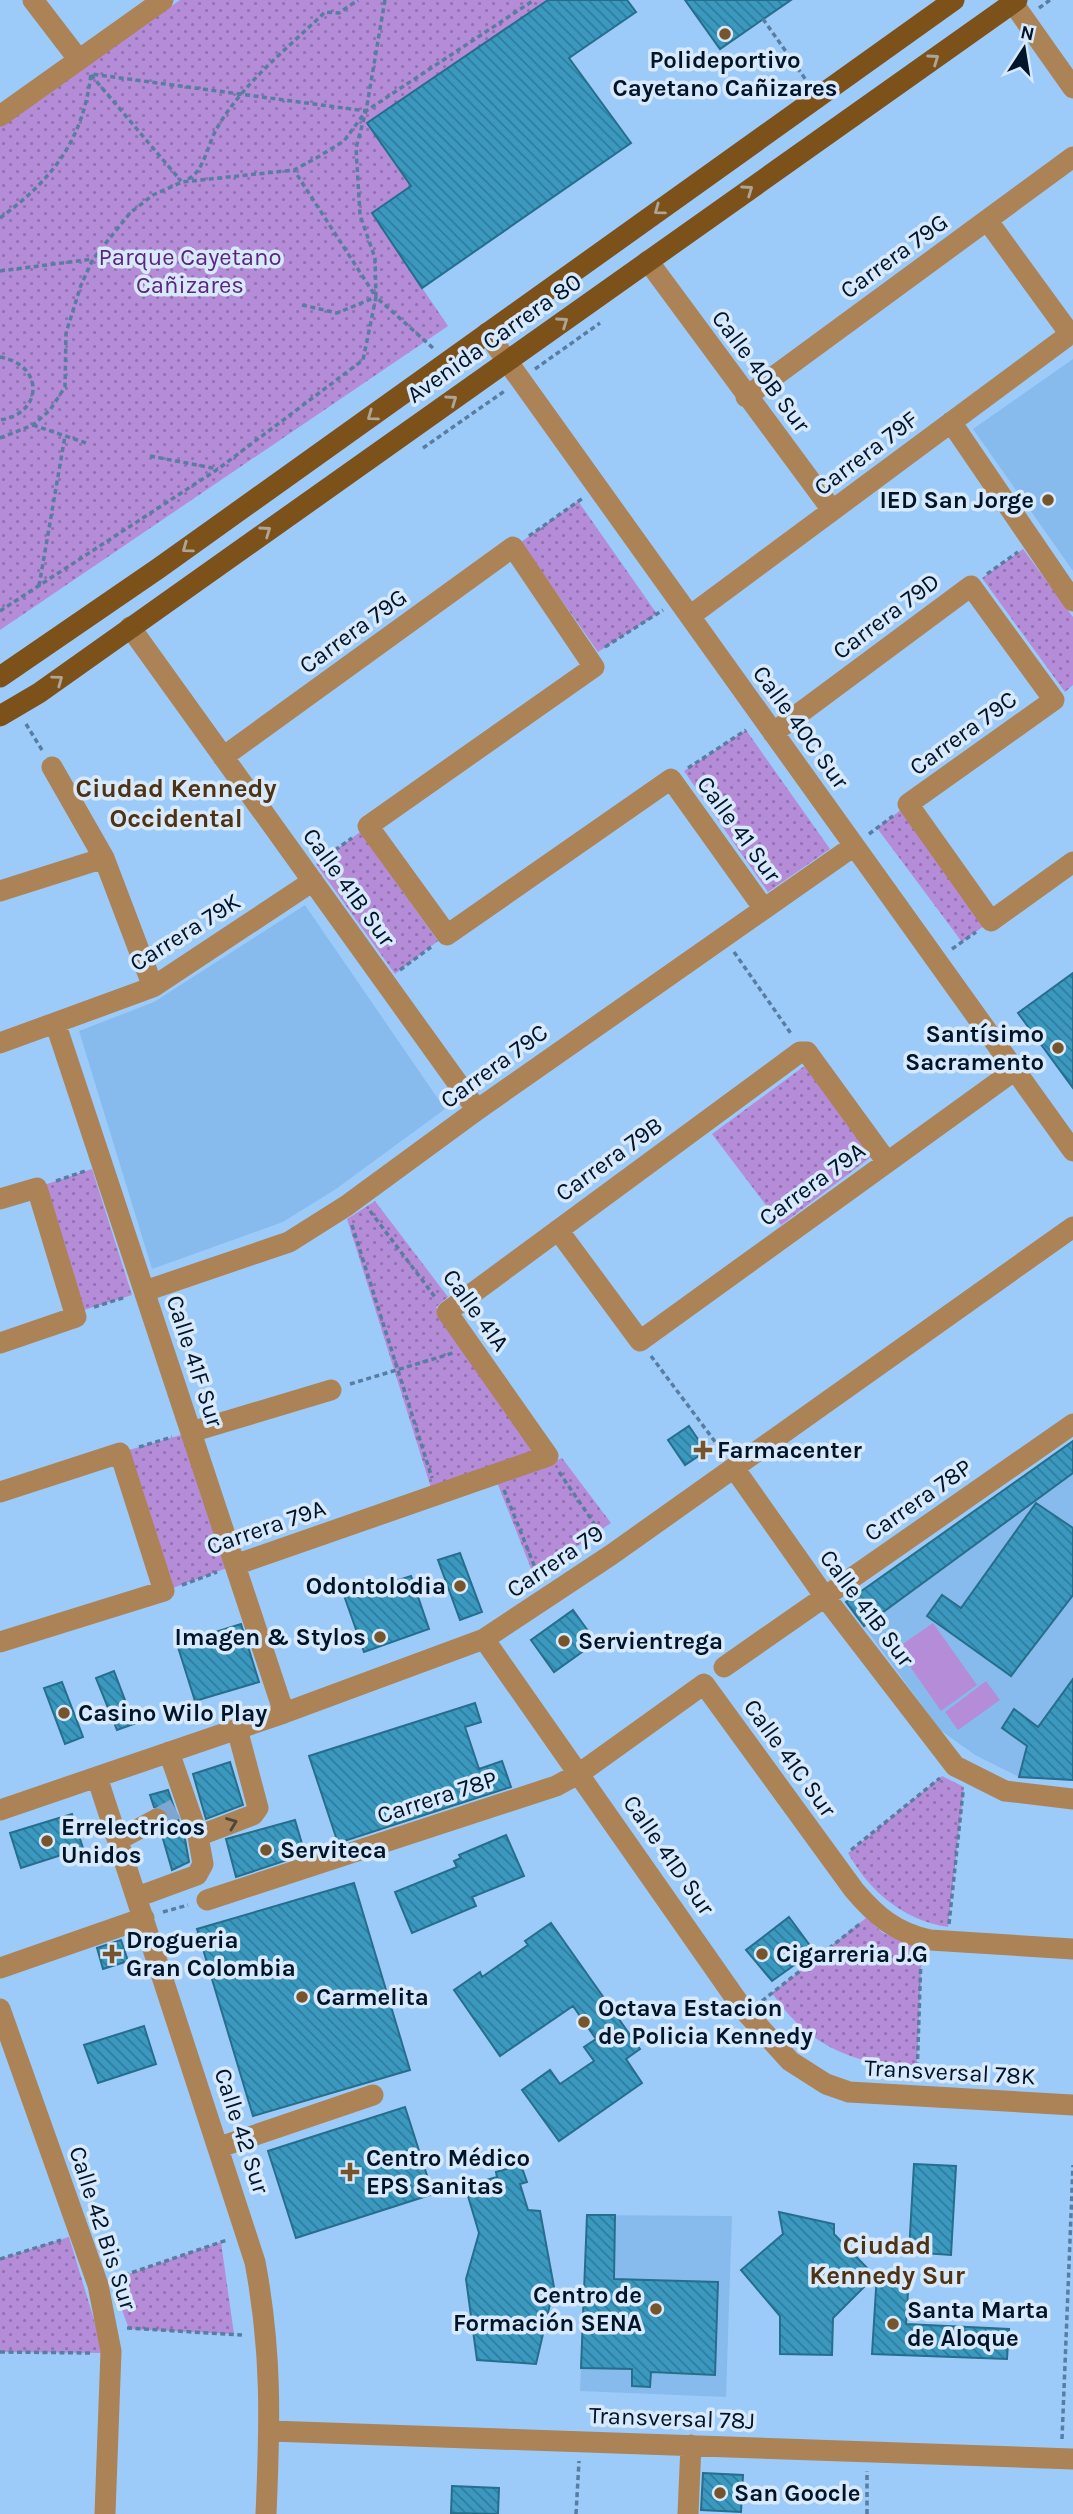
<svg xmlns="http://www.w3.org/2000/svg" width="1073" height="2514" viewBox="0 0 1073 2514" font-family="Karla,sans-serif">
  <defs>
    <pattern id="park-dots" width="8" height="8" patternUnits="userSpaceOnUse" patternTransform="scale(1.75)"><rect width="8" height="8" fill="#b58cd8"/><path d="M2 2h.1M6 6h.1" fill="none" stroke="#9171af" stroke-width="1.8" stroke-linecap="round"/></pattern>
    <pattern id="building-back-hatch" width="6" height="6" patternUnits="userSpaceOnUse" patternTransform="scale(1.75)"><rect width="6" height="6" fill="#3b99c0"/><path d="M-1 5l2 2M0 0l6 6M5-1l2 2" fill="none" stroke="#2f7c9c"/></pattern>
  </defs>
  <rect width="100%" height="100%" fill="#9ccbfa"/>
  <!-- built -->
  <path fill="#88bbed" d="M1073,359V571L973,429Z
    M305,905L445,1109L336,1189L283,1222L152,1269L79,1031L154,1002Z
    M1073,1441V1780L1019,1777L975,1755L940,1730L846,1602Z
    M587,2215L732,2216L726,2397L580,2391Z"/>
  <!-- green -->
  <path fill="#b58cd8" d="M933,1623L977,1685L941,1711L897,1648Z
    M986,1681L1000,1700L958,1730L945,1712Z"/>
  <!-- park -->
  <path fill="url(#park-dots)" d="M180,0H548L368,123L411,186L372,214L448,326L0,630V125Z
    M578,501L657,614L598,652L521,542Z
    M1023,549L1073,617V685L1065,692L982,578Z
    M746,730L830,849L768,892L684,771Z
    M902,809L988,923L962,942L877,828Z
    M360,832L438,941L395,974L316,864Z
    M807,1064L875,1154L781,1225L712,1134Z
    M92,1169L132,1295L84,1310L44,1185Z
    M375,1201L448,1297L436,1307L546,1465L562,1458L611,1523L534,1576L491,1467L431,1488L347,1219Z
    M184,1434L227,1568L173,1588L129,1450Z
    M942,1776L964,1787L948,1927C903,1920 870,1892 848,1853Z
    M866,1918L883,1933L922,1947L917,2066C856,2067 807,2045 772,1993Z
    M69,2237L104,2353L0,2352V2259Z
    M221,2242L234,2334L129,2329L111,2280Z"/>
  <!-- building -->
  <path fill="url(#building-back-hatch)" stroke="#266e8b" stroke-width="2" d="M548,0H627L636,12L569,58L631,143L422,288L372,213L411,186L367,123Z
    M685,0H791L720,49Z
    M1073,973V1088L1018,1013Z
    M689,1426L706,1451L685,1465L668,1440Z
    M1073,1441V1473L864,1626L846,1602Z
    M1036,1503L1073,1528V1595L1011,1676L927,1616L942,1595L961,1608Z
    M460,1553L482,1612L460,1620L438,1560Z
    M411,1576L429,1629L364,1652L341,1587L370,1578L374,1588Z
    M573,1610L596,1642L554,1672L531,1640Z
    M241,1624L259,1682L195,1701L177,1644Z
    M114,1671L134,1724L117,1730L96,1678Z
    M1073,1679V1780L1019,1777L1027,1746L1002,1728L1014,1709L1038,1727Z
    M62,1682L83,1737L65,1744L44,1688Z
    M475,1703L481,1722L465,1727L479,1769L502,1761L511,1787L338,1843L309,1756Z
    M230,1762L243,1805L206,1819L193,1774Z
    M168,1790L185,1839L189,1862L172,1870L161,1832L168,1825L169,1813L163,1808L154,1807L150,1795Z
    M72,1814L83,1848L21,1868L10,1833Z
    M295,1820L305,1854L236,1877L226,1839Z
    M506,1835L524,1876L472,1897L476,1906L412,1933L395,1892L457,1867L454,1861L461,1858L459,1855Z
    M354,1883L410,2070L253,2116L197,1929Z
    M789,1917L814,1951L772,1981L746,1950Z
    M551,1923L640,2049L626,2059L642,2083L559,2141L522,2090L550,2070L560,2084L594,2061L584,2047L596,2039L573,2006L500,2056L454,1990L480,1972L482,1977L528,1945L525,1941Z
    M121,1940L128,1961L103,1969L97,1948Z
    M144,2026L156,2064L98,2083L84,2045Z
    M405,2107L433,2194L296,2238L268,2151Z
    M914,2164L956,2166L951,2255L909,2252Z
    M521,2165L527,2182L520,2184L528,2210L540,2211L554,2287L536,2364L477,2360L466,2279L479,2233L465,2186L497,2177L496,2172Z
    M779,2212L834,2224V2234L875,2276L833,2318L832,2355L780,2354V2316L741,2270L783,2234Z
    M587,2215H615L614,2279L718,2282L715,2375L651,2372L650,2387L632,2386V2369L581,2368Z
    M877,2273L909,2275L906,2324L1009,2329L1007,2359L872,2354Z
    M703,2473L743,2475L741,2512L701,2510Z
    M452,2486L499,2488L498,2514L451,2513Z"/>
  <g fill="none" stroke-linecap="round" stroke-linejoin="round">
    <!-- minor-tunnel -->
    <path stroke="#7da7d0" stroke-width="21" stroke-dasharray="21 10" stroke-linecap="butt" d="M157,1819L177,1808"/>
    <!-- path -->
    <path stroke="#597da1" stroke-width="3.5" stroke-dasharray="5 3.5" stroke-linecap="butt" d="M385,0L366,111L356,148L360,215L375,258L376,297L433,348
      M1039,8L1050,0
      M763,19L806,80
      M91,75L181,181
      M188,179C204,172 208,143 217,128C243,83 288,48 325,12L339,13L358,0
      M0,218C53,179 83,140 91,74L366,111
      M0,271L93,259
      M302,305L337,313L376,297
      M0,357C45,365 43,414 0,420
      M535,369L600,323
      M33,425L86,443
      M0,438L33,425L50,410L65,387L66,333L81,285L93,259L130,213L153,195L182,182L294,170L318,157L344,141L366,111L534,0
      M423,448L506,390
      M150,456L218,469
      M529,536L583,498
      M987,574L1018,552
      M39,586L65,436
      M0,611L218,469L363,360L376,297L294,170
      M605,647L663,610
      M26,724L42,750
      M688,768L746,730
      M869,834L893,816
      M321,860L352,838
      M952,949L976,932
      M734,952L792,1035
      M400,970L431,947
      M56,1181L85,1171
      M370,1211L435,1297
      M352,1225L432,1478
      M94,1307L126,1297
      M651,1356L722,1451
      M350,1384L453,1353
      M139,1447L172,1437
      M559,1472L604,1538
      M504,1490L540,1580
      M182,1585L217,1572
      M851,1850L940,1778
      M163,1912L188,1905
      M949,1924L963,1792
      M762,2001L861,1923
      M917,2076L921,1958
      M0,2259L61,2240
      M116,2278L227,2240
      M127,2328L242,2335
      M0,2352L91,2353
      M1062,2439L1073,2165
      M576,2514L579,2461
      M867,2514V2471"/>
    <!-- minor -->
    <path stroke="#ac8356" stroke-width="21" d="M33,0L79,60
      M1013,3L1073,88
      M0,116L163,0
      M987,220L1070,334
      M648,261L832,510
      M487,333L1073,1151
      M746,397L1073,157
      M951,422L1073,601
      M690,616L1073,332
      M130,627L477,1110
      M773,733L971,586L1054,700L908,804L991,921L1073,862
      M223,757L513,547L594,667L368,826L447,935L671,779L764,909
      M52,767L104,858L153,987
      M0,891L104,858
      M56,1025L284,1713
      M0,1043L153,987L313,881
      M0,1199L37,1188L76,1317L0,1343
      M558,1230L640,1341L1015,1070
      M145,1291L289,1242L346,1206L477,1110L854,846
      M191,1432L331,1390
      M734,1468L825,1597L955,1766L1005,1791L1073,1799
      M0,1492L120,1453L164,1591L0,1642
      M235,1565L548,1456L447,1312L800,1052H807L887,1162
      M484,1639L743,2009L790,2061L826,2084L849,2092L1073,2105
      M724,1667L1073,1424
      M169,1752L198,1836
      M97,1777L255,2262C272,2352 270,2423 266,2514
      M0,1810L284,1713L484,1639L611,1555L1073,1227
      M118,1840L157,1819
      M137,1897L197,1875L203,1864L198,1836L253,1815L258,1808L237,1729
      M207,1900L556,1786L580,1773L704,1684L854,1890C876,1916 896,1933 930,1940L1073,1949
      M0,1968L144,1918
      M0,2009L98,2285L111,2351L105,2514
      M220,2147L373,2095
      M270,2431L1073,2459
      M688,2514L691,2445"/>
    <!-- major -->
    <path stroke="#7d511a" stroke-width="21" d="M0,677L159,568L954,0
      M0,716L39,693L1017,0"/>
  </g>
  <!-- one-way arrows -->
  <defs><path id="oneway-chevron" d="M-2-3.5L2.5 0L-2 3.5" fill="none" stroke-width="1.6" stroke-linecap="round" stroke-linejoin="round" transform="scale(1.75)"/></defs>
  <g stroke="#aea596">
    <use href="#oneway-chevron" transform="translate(934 59) rotate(-35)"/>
    <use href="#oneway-chevron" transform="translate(748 190) rotate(-35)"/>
    <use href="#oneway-chevron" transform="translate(659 210) rotate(144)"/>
    <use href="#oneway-chevron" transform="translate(563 322) rotate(-35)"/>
    <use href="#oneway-chevron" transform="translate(452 400) rotate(-35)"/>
    <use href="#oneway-chevron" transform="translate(372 416) rotate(144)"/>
    <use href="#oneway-chevron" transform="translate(266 531) rotate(-35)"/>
    <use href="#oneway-chevron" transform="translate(187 548) rotate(144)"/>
    <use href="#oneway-chevron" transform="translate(58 680) rotate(-36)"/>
  </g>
  <use stroke="#4d463e" href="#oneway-chevron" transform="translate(232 1823) rotate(-21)"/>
  <!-- markers -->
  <g fill="#76542c" stroke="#d7e9fb" stroke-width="2.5">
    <circle cx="725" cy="34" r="7"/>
    <circle cx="1048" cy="500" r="7"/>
    <circle cx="1058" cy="1048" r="7"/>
    <path d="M699.5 1439.5h7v7h7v7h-7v7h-7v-7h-7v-7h7z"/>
    <circle cx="460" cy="1586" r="7"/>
    <circle cx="380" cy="1637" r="7"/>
    <circle cx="564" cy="1641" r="7"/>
    <circle cx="64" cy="1713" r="7"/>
    <circle cx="47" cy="1841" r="7"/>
    <circle cx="266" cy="1850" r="7"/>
    <path d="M108.5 1943.5h7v7h7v7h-7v7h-7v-7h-7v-7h7z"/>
    <circle cx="762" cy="1954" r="7"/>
    <circle cx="302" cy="1997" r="7"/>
    <circle cx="584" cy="2022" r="7"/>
    <path d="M346.5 2161.5h7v7h7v7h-7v7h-7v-7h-7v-7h7z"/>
    <circle cx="656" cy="2309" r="7"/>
    <circle cx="893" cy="2324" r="7"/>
    <circle cx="720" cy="2493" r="7"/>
  </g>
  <g text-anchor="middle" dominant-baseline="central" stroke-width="7" stroke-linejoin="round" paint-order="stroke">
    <!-- poi labels -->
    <g font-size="24" font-weight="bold" fill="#00152a" stroke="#d7e9fb" text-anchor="start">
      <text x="725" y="60" text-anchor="middle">Polideportivo<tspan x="725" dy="28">Cayetano Cañizares</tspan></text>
      <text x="1034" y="500" text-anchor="end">IED San Jorge</text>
      <text x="1044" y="1034" text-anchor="end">Santísimo<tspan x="1044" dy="28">Sacramento</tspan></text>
      <text x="717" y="1450">Farmacenter</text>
      <text x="446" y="1586" text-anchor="end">Odontolodia</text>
      <text x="366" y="1637" text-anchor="end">Imagen &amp; Stylos</text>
      <text x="578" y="1641">Servientrega</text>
      <text x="78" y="1713">Casino Wilo Play</text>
      <text x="61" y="1827">Errelectricos<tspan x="61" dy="28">Unidos</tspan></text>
      <text x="280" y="1850">Serviteca</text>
      <text x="126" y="1940">Drogueria<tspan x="126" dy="28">Gran Colombia</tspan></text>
      <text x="776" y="1954">Cigarreria J.G</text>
      <text x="316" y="1997">Carmelita</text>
      <text x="598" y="2008">Octava Estacion<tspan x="598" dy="28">de Policia Kennedy</tspan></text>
      <text x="366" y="2158">Centro Médico<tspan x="366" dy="28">EPS Sanitas</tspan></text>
      <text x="642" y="2295" text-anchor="end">Centro de<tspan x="642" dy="28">Formación SENA</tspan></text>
      <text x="907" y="2310">Santa Marta<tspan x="907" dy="28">de Aloque</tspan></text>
      <text x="734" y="2493">San Goocle</text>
    </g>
    <!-- street labels -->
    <g font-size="24" fill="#00152a" stroke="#d7e9fb">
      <text transform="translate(894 256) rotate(-36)">Carrera 79G</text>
      <text transform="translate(494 338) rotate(-35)">Avenida Carrera 80</text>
      <text transform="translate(761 371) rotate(53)">Calle 40B Sur</text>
      <text transform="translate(866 453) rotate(-37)">Carrera 79F</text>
      <text transform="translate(886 616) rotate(-37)">Carrera 79D</text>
      <text transform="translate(353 631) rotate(-36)">Carrera 79G</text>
      <text transform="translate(801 727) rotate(54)">Calle 40C Sur</text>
      <text transform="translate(963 733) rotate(-36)">Carrera 79C</text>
      <text transform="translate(739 829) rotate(54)">Calle 41 Sur</text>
      <text transform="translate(349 887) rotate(54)">Calle 41B Sur</text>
      <text transform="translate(185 932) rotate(-32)">Carrera 79K</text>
      <text transform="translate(494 1066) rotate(-36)">Carrera 79C</text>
      <text transform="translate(609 1159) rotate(-36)">Carrera 79B</text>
      <text transform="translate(812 1184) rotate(-36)">Carrera 79A</text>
      <text transform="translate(476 1310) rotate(54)">Calle 41A</text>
      <text transform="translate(195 1361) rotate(72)">Calle 41F Sur</text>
      <text transform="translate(918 1500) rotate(-35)">Carrera 78P</text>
      <text transform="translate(266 1527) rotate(-19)">Carrera 79A</text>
      <text transform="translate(555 1561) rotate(-34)">Carrera 79</text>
      <text transform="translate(867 1608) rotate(53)">Calle 41B Sur</text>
      <text transform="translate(790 1758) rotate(54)">Calle 41C Sur</text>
      <text transform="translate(437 1797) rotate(-18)">Carrera 78P</text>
      <text transform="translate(669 1855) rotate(55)">Calle 41D Sur</text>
      <text transform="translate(950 2072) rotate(3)">Transversal 78K</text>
      <text transform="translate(242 2131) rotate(72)">Calle 42 Sur</text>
      <text transform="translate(103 2228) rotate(72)">Calle 42 Bis Sur</text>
      <text transform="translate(672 2418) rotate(2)">Transversal 78J</text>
    </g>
    <!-- park labels -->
    <g font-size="24" fill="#5c267f" stroke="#d7e9fb">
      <text x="190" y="257">Parque Cayetano<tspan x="190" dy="28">Cañizares</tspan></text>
    </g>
    <!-- neighbourhood labels -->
    <g font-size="26" font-weight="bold" fill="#4d3313" stroke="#d7e9fb">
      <text x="176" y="788">Ciudad Kennedy<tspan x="176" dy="30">Occidental</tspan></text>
      <text x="887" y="2245">Ciudad<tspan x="887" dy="30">Kennedy Sur</tspan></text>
    </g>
  </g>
  <!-- north arrow -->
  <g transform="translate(1024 49) rotate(12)" stroke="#d7e9fb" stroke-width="5" paint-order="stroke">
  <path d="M0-5L12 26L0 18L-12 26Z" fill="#00152a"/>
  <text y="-10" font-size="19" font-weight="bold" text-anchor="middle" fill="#00152a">N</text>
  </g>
</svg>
